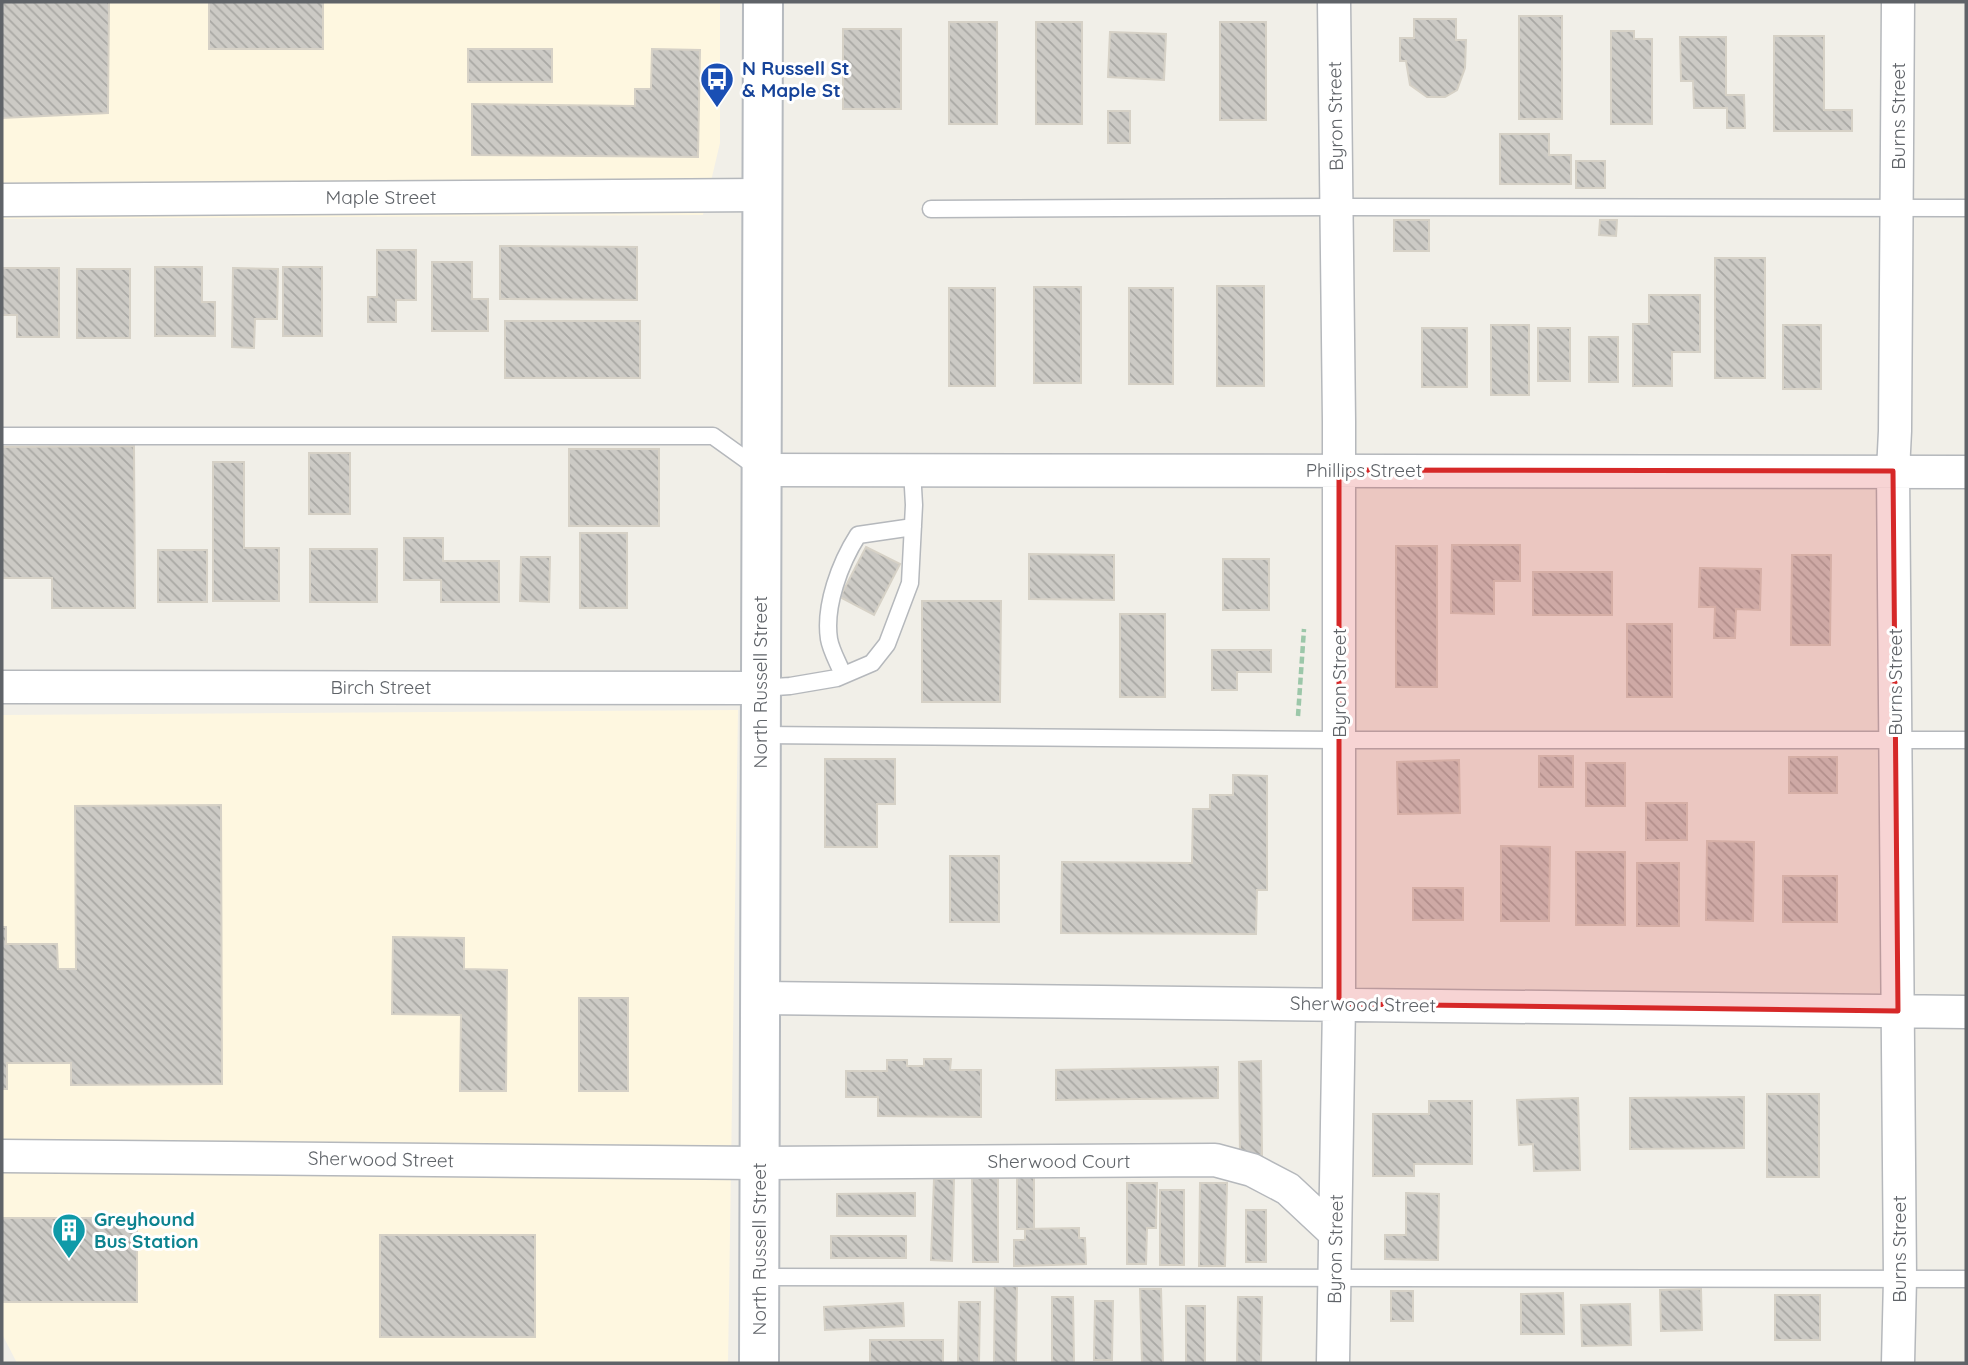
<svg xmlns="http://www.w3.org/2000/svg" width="1968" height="1365" viewBox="0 0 1968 1365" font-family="Quicksand,sans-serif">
  <defs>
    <pattern id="building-back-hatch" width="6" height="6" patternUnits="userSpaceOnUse" patternTransform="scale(1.75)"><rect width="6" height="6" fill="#cccac5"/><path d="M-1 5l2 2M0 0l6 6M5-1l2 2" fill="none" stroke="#a9a8a4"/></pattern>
  </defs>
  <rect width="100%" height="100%" fill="#f1efe8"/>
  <!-- commercial -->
  <path fill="#fef7e0" d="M2,2H720V143L703,215L2,219Z
    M738,710L728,1363H17L2,1334V715Z"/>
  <!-- building -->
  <path fill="url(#building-back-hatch)" stroke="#d6d1c6" stroke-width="2" d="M2,2H109L108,113L2,118Z
    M209,2H323V49H209Z
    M1519,16H1562V119H1519Z
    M1414,19H1456V40H1466L1465,68L1457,90L1445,97H1427L1410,85L1406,61H1400V38H1414Z
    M949,22H997V124H949Z
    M1036,22H1082V124H1036Z
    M1220,22H1266V120H1220Z
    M843,29H901V109H843Z
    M1611,31H1634V39H1652V124H1611Z
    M1110,32L1166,34L1164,80L1108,77Z
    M1774,36H1824V110H1852V131H1774Z
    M1680,37H1726V95H1744L1745,128H1727V108H1694L1693,81H1681Z
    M468,49H552V82H468Z
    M652,49L700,50L698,157L472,155V104L635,106V89H651Z
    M1108,111H1130V143H1108Z
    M1500,134H1549V155H1571V184H1500Z
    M1576,161H1605V188H1576Z
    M1394,220H1429V251H1394Z
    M1600,220H1617L1616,236L1599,235Z
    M500,246L637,247V300L500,299Z
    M377,250H416V300H396V322H368V297H377Z
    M1715,258H1765V378H1715Z
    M432,262H472V299H488V331H432Z
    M155,267H202V302H215V336H155Z
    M283,267H322V336H283Z
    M2,268H59V337H17V315H2Z
    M233,268L278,269L277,319H255L254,348L232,347Z
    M77,269H130V338H77Z
    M1217,286H1264V386H1217Z
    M1034,287H1081V383H1034Z
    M949,288H995V386H949Z
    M1129,288H1173V384H1129Z
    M1649,295H1700V352H1672V386H1633V324H1649Z
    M505,321H640V378H505Z
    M1491,325H1529V395H1491Z
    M1783,325H1821V389H1783Z
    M1422,328H1467V387H1422Z
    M1538,328H1570V381H1538Z
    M1589,337H1618V382H1589Z
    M134,446L135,608H52V578H2V447Z
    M569,449H659V526H569Z
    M309,453H350V514H309Z
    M213,462H244V548H279V601H213Z
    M580,533H627V608H580Z
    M404,538H443V561H499V602H441V580H404Z
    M1452,545H1520V581H1494V614L1451,613Z
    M1396,546H1437V687H1396Z
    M866,547L900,564L874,615L840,597Z
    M310,549H377V602H310Z
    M158,550H207V602H158Z
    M1029,554L1114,555V600L1029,599Z
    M1792,555H1831L1830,645H1791Z
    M521,557H550L549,602L520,601Z
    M1223,559H1269V610H1223Z
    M1700,568L1761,569L1760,610L1736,609L1735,638H1714L1715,607H1699Z
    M1533,572H1612V615H1533Z
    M922,601H1001L1000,702H922Z
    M1120,614H1165V697H1120Z
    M1627,624H1672V697H1627Z
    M1212,650H1271V672H1237V690H1212Z
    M1539,756H1573V787H1539Z
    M1789,757H1837V793H1789Z
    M825,759H895V804H877V847H825Z
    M1459,760L1460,813L1398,814L1397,762Z
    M1586,763H1625V806H1586Z
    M1233,775L1267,776V890H1257L1256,934L1061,933L1062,862L1192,863L1193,809H1210V795H1233Z
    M1646,803H1687V840H1646Z
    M221,805L222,1084L71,1085V1063H7V1089H2V927H6V944H57L58,969H76L75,806Z
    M1707,841L1754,842L1753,921L1706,920Z
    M1501,846L1550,847L1549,921H1501Z
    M1576,852H1625V925H1576Z
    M950,856H999V922H950Z
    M1637,863H1679V926H1637Z
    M1783,876H1837V922H1783Z
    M1413,888H1463V920H1413Z
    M393,937L464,938V969L507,970L506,1091H460L461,1015L392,1014Z
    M579,998H628V1091H579Z
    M924,1059H951L950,1070H981V1117L878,1116V1097H846V1071H887V1060H907V1066H924Z
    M1261,1061L1262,1155L1240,1156L1239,1062Z
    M1218,1067V1098L1056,1100V1070Z
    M1767,1094H1819V1177H1767Z
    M1744,1097V1148L1630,1149V1098Z
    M1578,1098L1580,1170L1534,1171L1533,1144L1519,1145L1517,1100Z
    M1429,1101H1472V1164H1414V1176H1373V1114H1429Z
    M998,1175V1262H973L972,1176Z
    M1017,1176H1034V1229H1017Z
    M934,1179H954L952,1261L931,1260Z
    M1127,1183H1157L1156,1228H1147L1146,1264H1127Z
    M1200,1183H1227L1225,1266H1199Z
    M1160,1190H1184V1265H1160Z
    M915,1193V1216H837V1194Z
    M1406,1193L1439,1194L1438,1260L1385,1259V1235H1406Z
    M1246,1210H1266V1262H1246Z
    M2,1218H137V1302H2Z
    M1079,1228V1238H1085L1086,1264L1014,1266V1240H1025V1229Z
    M380,1235H535V1337H380Z
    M831,1236H906V1258H831Z
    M995,1283H1017L1016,1363H994Z
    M1140,1289H1161L1163,1363H1142Z
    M1701,1289L1702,1330L1661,1331L1660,1290Z
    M1391,1291H1413V1321H1391Z
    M1563,1293L1564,1334H1521V1294Z
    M1775,1295H1820V1340H1775Z
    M1052,1297H1073L1074,1363H1052Z
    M1238,1297H1262L1261,1363H1237Z
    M1095,1301H1113L1112,1360H1094Z
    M959,1302H980L979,1363H958Z
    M903,1303L904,1326L825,1330L824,1307Z
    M1630,1304L1631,1345L1582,1346L1581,1305Z
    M1186,1306H1205V1363H1186Z
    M870,1340H943V1363H870Z"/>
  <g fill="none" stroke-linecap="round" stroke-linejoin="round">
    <!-- lane casing -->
    <g stroke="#b5b8bc" stroke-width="19">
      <path id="lane" d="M931,209L1336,207L1966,208
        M2,436H713L759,469
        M843,675C839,664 831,651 829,639C824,606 840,563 858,535L913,527
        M760,688L790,686L837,678L872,663L887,644L910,583L914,505L912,470
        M761,735L1339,740H1966
        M759,1277L1966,1279"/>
    </g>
    <!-- street casing -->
    <g stroke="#b5b8bc" stroke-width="35">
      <path id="street" d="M1898,2L1895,431L1893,471L1900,1279L1898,1363
        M2,200L761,195
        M761,470L1966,472
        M2,687L760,688
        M759,998L1966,1012
        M2,1156L760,1163L1215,1160L1252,1170L1288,1189L1335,1233
        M1333,1363L1339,1004V422L1334,2"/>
    </g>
    <!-- secondary casing -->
    <g stroke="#b6babf" stroke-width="42">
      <path id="secondary" d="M759,1363L763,2"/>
    </g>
    <!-- path -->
    <path stroke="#9cc7a9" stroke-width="4.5" stroke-dasharray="7 3.5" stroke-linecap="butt" d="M1298,716L1304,629"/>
    <!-- lane -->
    <use href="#lane" stroke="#fff" stroke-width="16"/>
    <!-- street -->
    <use href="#street" stroke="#fff" stroke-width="32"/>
    <!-- secondary -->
    <use href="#secondary" stroke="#fff" stroke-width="38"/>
  </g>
  <!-- marked area -->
  <path fill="#d62828" fill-opacity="0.2" stroke="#d62828" stroke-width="5" stroke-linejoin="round" d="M1339,470L1893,471L1898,1011L1339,1004Z"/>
  <!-- icons -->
  <defs>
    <g id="bus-pin" transform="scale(1.75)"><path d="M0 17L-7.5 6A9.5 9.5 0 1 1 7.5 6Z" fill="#1a4fb4" stroke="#fff"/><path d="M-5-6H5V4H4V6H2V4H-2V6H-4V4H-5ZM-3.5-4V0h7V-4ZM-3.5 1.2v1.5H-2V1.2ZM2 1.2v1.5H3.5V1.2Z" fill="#fff"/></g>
    <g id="building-pin" transform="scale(1.75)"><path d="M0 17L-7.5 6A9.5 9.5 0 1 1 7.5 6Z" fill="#0f9aa8" stroke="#fff"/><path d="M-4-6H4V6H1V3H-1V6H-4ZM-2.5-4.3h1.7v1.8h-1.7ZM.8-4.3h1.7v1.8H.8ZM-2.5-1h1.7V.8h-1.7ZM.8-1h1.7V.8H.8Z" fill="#fff"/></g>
  </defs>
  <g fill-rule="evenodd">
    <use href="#bus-pin" x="717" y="79"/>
    <use href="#building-pin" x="69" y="1230"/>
  </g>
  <g text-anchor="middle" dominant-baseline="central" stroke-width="6" stroke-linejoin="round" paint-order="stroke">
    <!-- transit labels -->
    <g font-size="19" font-weight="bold" fill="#164399" stroke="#fff" text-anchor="start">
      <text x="742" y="68">N Russell St<tspan x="742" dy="22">&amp; Maple St</tspan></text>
    </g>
    <!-- street labels -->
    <g font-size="19" fill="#5f6368" stroke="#fff">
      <text transform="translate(1335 116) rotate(-91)">Byron Street</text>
      <text transform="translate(1898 116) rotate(-90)">Burns Street</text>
      <text x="381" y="197">Maple Street</text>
      <text x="1364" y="470">Phillips Street</text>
      <text transform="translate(760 682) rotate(-90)">North Russell Street</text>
      <text transform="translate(1895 682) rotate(-90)">Burns Street</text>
      <text transform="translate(1339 683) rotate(-90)">Byron Street</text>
      <text x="381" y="687">Birch Street</text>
      <text transform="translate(1363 1004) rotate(1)">Sherwood Street</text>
      <text transform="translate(381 1159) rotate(1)">Sherwood Street</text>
      <text x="1059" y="1161">Sherwood Court</text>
      <text transform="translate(759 1249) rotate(-90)">North Russell Street</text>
      <text transform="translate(1335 1249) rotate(-89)">Byron Street</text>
      <text transform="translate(1899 1249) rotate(-90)">Burns Street</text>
    </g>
    <!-- culture labels -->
    <g font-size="19" font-weight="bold" fill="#0d838f" stroke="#fff" text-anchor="start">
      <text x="94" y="1219">Greyhound<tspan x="94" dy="22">Bus Station</tspan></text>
    </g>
  </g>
  <!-- border -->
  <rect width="1968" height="1365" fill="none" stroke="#5f6368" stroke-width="7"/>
</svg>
